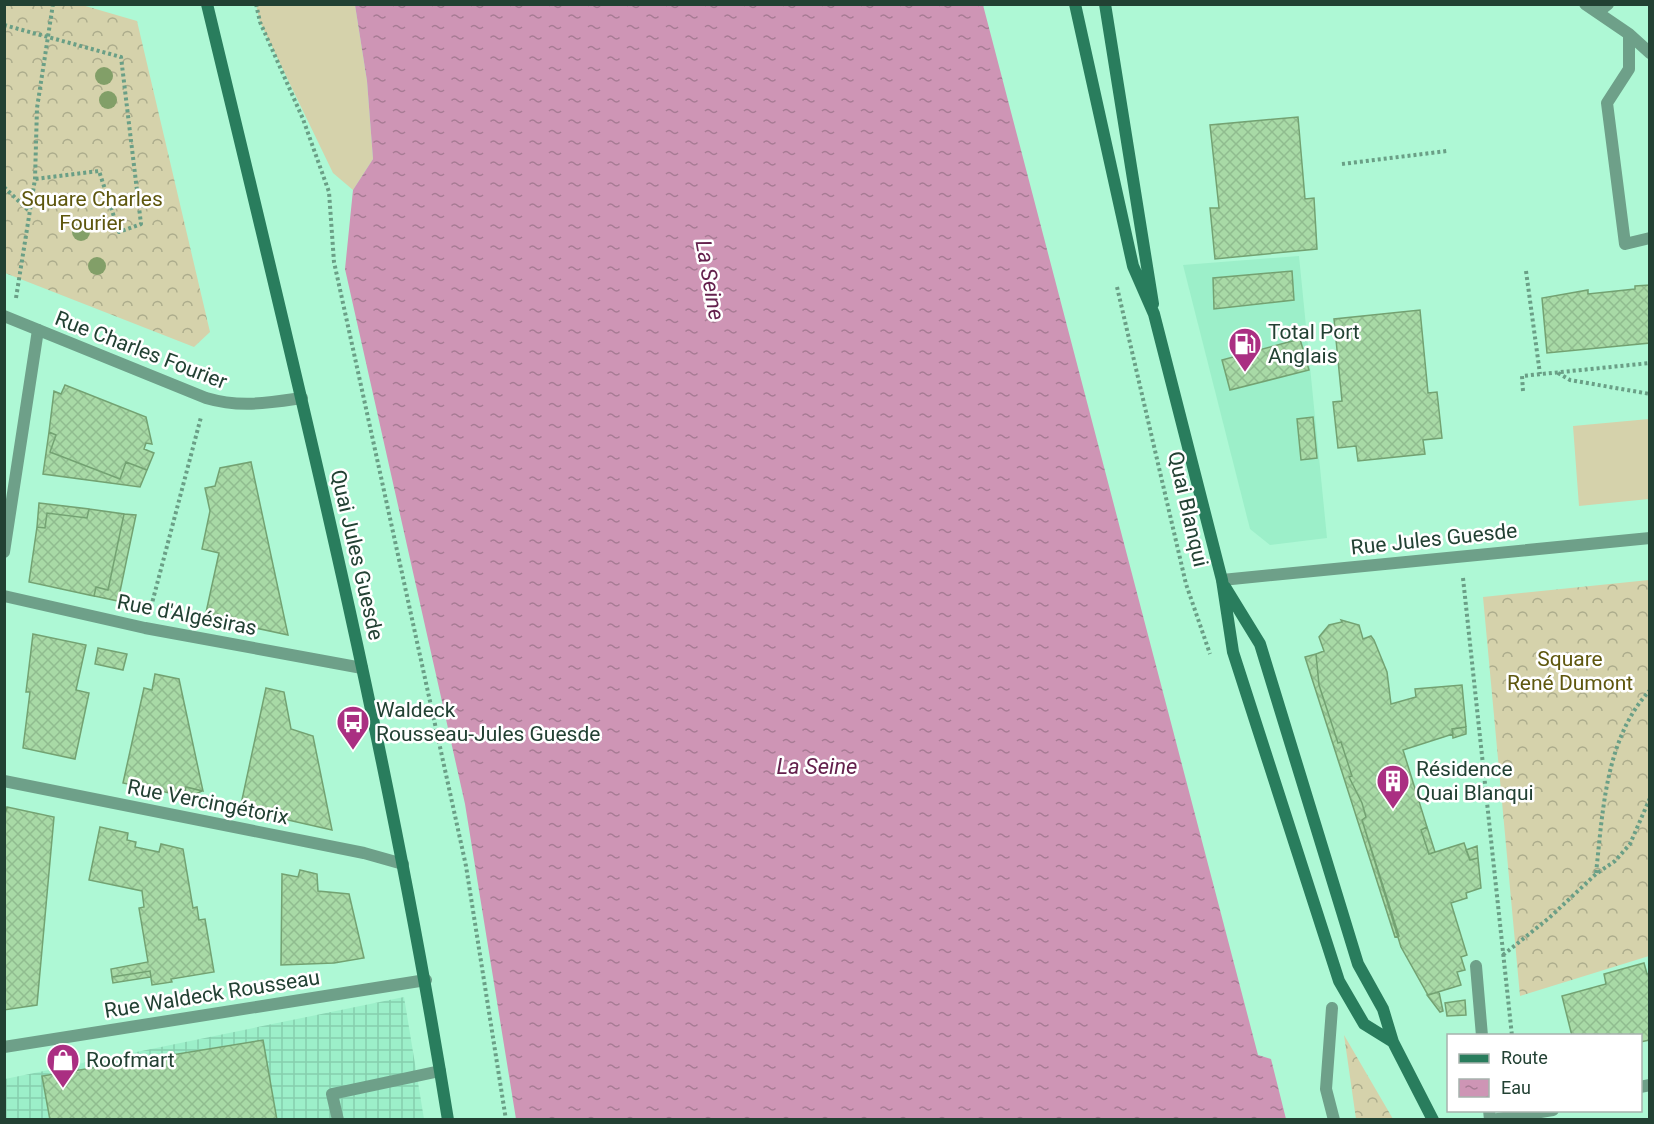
<svg xmlns="http://www.w3.org/2000/svg" width="1654" height="1124" viewBox="0 0 1654 1124" font-family="Roboto,sans-serif">
  <defs>
    <pattern id="industrial-grid" width="8" height="8" patternUnits="userSpaceOnUse" patternTransform="scale(1.5)"><rect width="8" height="8" fill="#9cefc9"/><path d="M0 4h8M4 0v8" fill="none" stroke="#86cead"/></pattern>
    <pattern id="forest-crowns" width="20" height="18" patternUnits="userSpaceOnUse" patternTransform="scale(1.5)"><rect width="20" height="18" fill="#d5d2ab"/><path d="M2 6a3 3 0 1 1 6 0M12 15a3 3 0 1 1 6 0" fill="none" stroke="#acac8c"/></pattern>
    <pattern id="water-ripples" width="26" height="14" patternUnits="userSpaceOnUse" patternTransform="scale(1.5)"><rect width="26" height="14" fill="#ce95b5"/><path d="M2 4q2-2 4 0t4 0M15 11q2-2 4 0t4 0" fill="none" stroke="#a77b94"/></pattern>
    <pattern id="building-cross-hatch" width="8" height="8" patternUnits="userSpaceOnUse" patternTransform="scale(1.5)"><rect width="8" height="8" fill="#a8daa6"/><path d="M0 0l8 8M0 8l8-8" fill="none" stroke="#90bc8f"/></pattern>
  </defs>
  <rect width="100%" height="100%" fill="#aef8d5"/>
  <!-- built -->
  <path fill="#9cefc9" d="M1299,256L1327,538L1270,545L1250,529L1183,265Z"/>
  <!-- industrial -->
  <path fill="url(#industrial-grid)" d="M404,997L424,1119L5,1120V1079Z"/>
  <!-- grass -->
  <path fill="#d5d2ab" d="M256,5H355L367,81L373,159L353,190L333,173L260,22Z
    M1649,419V499L1579,506L1573,426Z"/>
  <!-- forest -->
  <path fill="url(#forest-crowns)" d="M5,4L82,5L137,21L210,332L194,347L5,273Z
    M1649,580V956L1520,996L1483,597Z
    M1344,1035L1393,1119H1356Z"/>
  <!-- water -->
  <path fill="url(#water-ripples)" d="M355,5H983L1258,1055L1271,1059L1286,1119H516L465,804L345,269L353,190L373,159L367,81Z"/>
  <!-- building -->
  <path fill="url(#building-cross-hatch)" stroke="#73a272" stroke-width="1.5" d="M1298,117L1305,199L1314,198L1317,249L1215,259L1210,208H1219L1210,125Z
    M1292,271L1294,300L1214,309L1213,278Z
    M1650,285V343L1547,353L1542,298L1588,290V294L1635,289V286Z
    M1420,310L1428,393L1437,392L1442,438L1423,440L1425,454L1358,461L1356,446L1338,448L1333,402L1342,401L1334,319Z
    M1300,339L1309,370L1230,390L1222,360Z
    M65,385L146,417L152,444L146,443L144,449L154,453L147,470L126,462L120,479L50,452L56,435L49,432L54,391L61,394Z
    M1313,417L1317,458L1301,460L1297,419Z
    M49,432L56,435L50,452L120,479L126,462L147,470L140,487L43,474Z
    M251,462L288,635L205,617L219,553L202,549L210,511L205,488L215,486L220,468Z
    M39,503L89,509L87,518L47,513L45,528L37,527Z
    M89,509L124,514L108,590L96,587L94,596L29,582L37,527L45,528L47,513L87,518Z
    M124,514L136,515L118,601L94,596L96,587L108,590Z
    M1341,620L1359,625L1363,639L1371,636L1374,640L1387,672L1391,704L1416,697L1415,689L1462,685L1466,727L1452,729L1453,734L1403,750L1427,827L1421,830L1429,854L1464,843L1470,860L1478,858L1481,888L1466,893L1467,898L1451,903L1467,955L1461,957L1465,970L1457,972L1461,985L1428,995L1401,947L1362,820L1366,817L1362,803L1349,777L1352,776L1341,742L1338,743L1319,685L1316,654L1324,651L1319,637L1329,625L1342,622Z
    M33,634L86,645L76,690L89,693L75,759L23,748L30,692H26Z
    M98,648L127,654L123,670L95,664Z
    M1316,654L1319,685L1338,743L1341,742L1352,776L1349,777L1362,803L1366,817L1362,820L1399,936L1395,937L1305,657Z
    M155,674L179,679L203,791L186,787L184,796L123,783L144,688L152,690Z
    M266,688L284,692L291,729L313,736L332,830L240,809Z
    M1466,727V734L1453,738L1452,729Z
    M186,787L202,791L192,796L184,795Z
    M7,807L54,817L37,1005L4,1010V818Z
    M100,827L128,833L127,840L136,842L135,847L159,852L161,844L183,849L193,908L197,907L199,920L205,919L214,972L171,979L172,982L152,985L150,971L112,977L111,969L148,962L139,908L144,907L142,891L89,880Z
    M1427,827L1435,852L1429,854L1421,830Z
    M1477,846L1478,858L1470,860L1466,850Z
    M300,870L317,874L318,891L349,894L364,958L334,963L281,965L282,874L298,877Z
    M1644,963L1647,974H1650V1040L1640,1042V1036H1572L1562,996L1606,984L1604,974Z
    M150,971L151,977L113,983L112,977Z
    M1439,992L1443,1011L1440,1012L1427,995Z
    M1465,1000L1466,1015L1447,1016L1445,1003Z
    M263,1040L277,1120H50L42,1076Z"/>
  <g fill="none" stroke-linecap="round" stroke-linejoin="round">
    <!-- path -->
    <path stroke="#6a9f86" stroke-width="4" stroke-dasharray="3 3" stroke-linecap="butt" d="M256,4L260,22L303,119L329,192L334,262L466,866L506,1120
      M4,25L121,57L141,224L119,232L99,171L35,179
      M1342,164L1447,151
      M4,187L29,211
      M1526,271L1540,374
      M1117,287L1186,584L1210,654
      M16,298L35,179L37,108L53,4
      M1558,373L1570,380L1650,394
      M1523,391L1522,376L1650,363
      M1463,578L1512,1036
      M151,607L201,417
      M1596,873C1603,811 1605,739 1650,690
      M1503,955L1549,918L1596,874L1615,861L1630,844L1650,798"/>
    <!-- service -->
    <path stroke="#6ea089" stroke-width="12" d="M1476,966L1482,1036
      M1332,1008L1326,1089L1334,1120
      M1489,1110L1490,1120
      M338,1120L332,1094L440,1071"/>
    <!-- pedestrian -->
    <path stroke="#6ea089" stroke-width="12" d="M1598,12L1608,4"/>
    <!-- minor -->
    <path stroke="#6ea089" stroke-width="12" d="M1585,4L1629,34L1650,53
      M1629,34V69L1607,103L1625,244L1650,238
      M4,552L38,330
      M1222,580L1650,538
      M4,596L145,628L362,668
      M4,781L364,853L403,864
      M4,1047L426,980
      M1640,1087L1650,1085
      M1492,1120L1553,1110"/>
    <!-- tertiary -->
    <path stroke="#6ea089" stroke-width="12" d="M4,316L206,398C240,408 268,403 302,398"/>
    <!-- secondary -->
    <path stroke="#297d5d" stroke-width="12" d="M207,4C296,374 388,744 448,1120
      M1075,4L1133,266L1154,314L1222,580L1233,652L1339,981L1364,1024L1393,1042
      M1105,4L1153,304
      M1225,587L1260,644L1358,964L1383,1009L1393,1042L1433,1120"/>
  </g>
  <!-- trees -->
  <g fill="#829f68">
    <circle cx="104" cy="76" r="9"/>
    <circle cx="108" cy="100" r="9"/>
    <circle cx="81" cy="232" r="9"/>
    <circle cx="97" cy="266" r="9"/>
  </g>
  <!-- icons -->
  <defs>
    <g id="fuel-pin" transform="scale(1.725)"><path d="M0 17L-7.5 6A9.5 9.5 0 1 1 7.5 6Z" fill="#aa2f82" stroke="#fff"/><path d="M-5.5-6h7V0h2V4h1.3V-2.5L3-4.5l.8-.8L6-3V5H2.5V1h-1V6h-7ZM-4.2-4.7v3.2H.2V-4.7Z" fill="#fff"/></g>
    <g id="bus-pin" transform="scale(1.725)"><path d="M0 17L-7.5 6A9.5 9.5 0 1 1 7.5 6Z" fill="#aa2f82" stroke="#fff"/><path d="M-5-6H5V4H4V6H2V4H-2V6H-4V4H-5ZM-3.5-4V0h7V-4ZM-3.5 1.2v1.5H-2V1.2ZM2 1.2v1.5H3.5V1.2Z" fill="#fff"/></g>
    <g id="building-pin" transform="scale(1.725)"><path d="M0 17L-7.5 6A9.5 9.5 0 1 1 7.5 6Z" fill="#aa2f82" stroke="#fff"/><path d="M-4-6H4V6H1V3H-1V6H-4ZM-2.5-4.3h1.7v1.8h-1.7ZM.8-4.3h1.7v1.8H.8ZM-2.5-1h1.7V.8h-1.7ZM.8-1h1.7V.8H.8Z" fill="#fff"/></g>
    <g id="shop-pin" transform="scale(1.725)"><path d="M0 17L-7.5 6A9.5 9.5 0 1 1 7.5 6Z" fill="#aa2f82" stroke="#fff"/><path d="M-5-2.5h2.3a2.7 3.5 0 0 1 5.4 0H5L5.5 6h-11ZM-1.5-2.5h3a1.5 2.3 0 0 0-3 0Z" fill="#fff"/></g>
  </defs>
  <g fill-rule="evenodd">
    <use href="#fuel-pin" x="1245" y="344"/>
    <use href="#bus-pin" x="353" y="722"/>
    <use href="#building-pin" x="1393" y="781"/>
    <use href="#shop-pin" x="63" y="1060"/>
  </g>
  <g text-anchor="middle" dominant-baseline="central" stroke-width="5" stroke-linejoin="round" paint-order="stroke">
    <!-- park labels -->
    <g font-size="21" fill="#5e570e" stroke="#fff">
      <text x="92" y="199">Square Charles<tspan x="92" dy="24">Fourier</tspan></text>
      <text x="1570" y="659">Square<tspan x="1570" dy="24">René Dumont</tspan></text>
    </g>
    <!-- poi labels -->
    <g font-size="21" fill="#224133" stroke="#fff" text-anchor="start">
      <text x="1268" y="332">Total Port<tspan x="1268" dy="24">Anglais</tspan></text>
      <text x="376" y="710">Waldeck<tspan x="376" dy="24">Rousseau-Jules Guesde</tspan></text>
      <text x="1416" y="769">Résidence<tspan x="1416" dy="24">Quai Blanqui</tspan></text>
      <text x="86" y="1060">Roofmart</text>
    </g>
    <!-- street labels -->
    <g font-size="21" fill="#224133" stroke="#fff">
      <text transform="translate(141 350) rotate(21)">Rue Charles Fourier</text>
      <text transform="translate(1188 509) rotate(77)">Quai Blanqui</text>
      <text transform="translate(1434 539) rotate(-6)">Rue Jules Guesde</text>
      <text transform="translate(357 555) rotate(77)">Quai Jules Guesde</text>
      <text transform="translate(187 615) rotate(11)">Rue d'Algésiras</text>
      <text transform="translate(208 802) rotate(11)">Rue Vercingétorix</text>
      <text transform="translate(212 994) rotate(-9)">Rue Waldeck Rousseau</text>
    </g>
    <!-- water labels -->
    <g font-size="22" font-style="italic" fill="#64214d" stroke="#fff">
      <text transform="translate(710 280) rotate(80)">La Seine</text>
      <text x="817" y="766">La Seine</text>
    </g>
  </g>
  <!-- border -->
  <rect width="1654" height="1124" fill="none" stroke="#224133" stroke-width="12"/>
  <!-- legend -->
  <rect x="1447" y="1034" width="195" height="78" fill="#ffffff" stroke="#a7b3ad" stroke-width="1.5"/>
  <rect x="1459" y="1054" width="30" height="9" fill="#297d5d" stroke="#a7b3ad" stroke-width="1.5"/>
  <text x="1501" y="1064" font-size="18" fill="#224133">Route</text>
  <rect x="1459" y="1079" width="30" height="18" fill="url(#water-ripples)" stroke="#a7b3ad" stroke-width="1.5"/>
  <text x="1501" y="1094" font-size="18" fill="#224133">Eau</text>
</svg>
